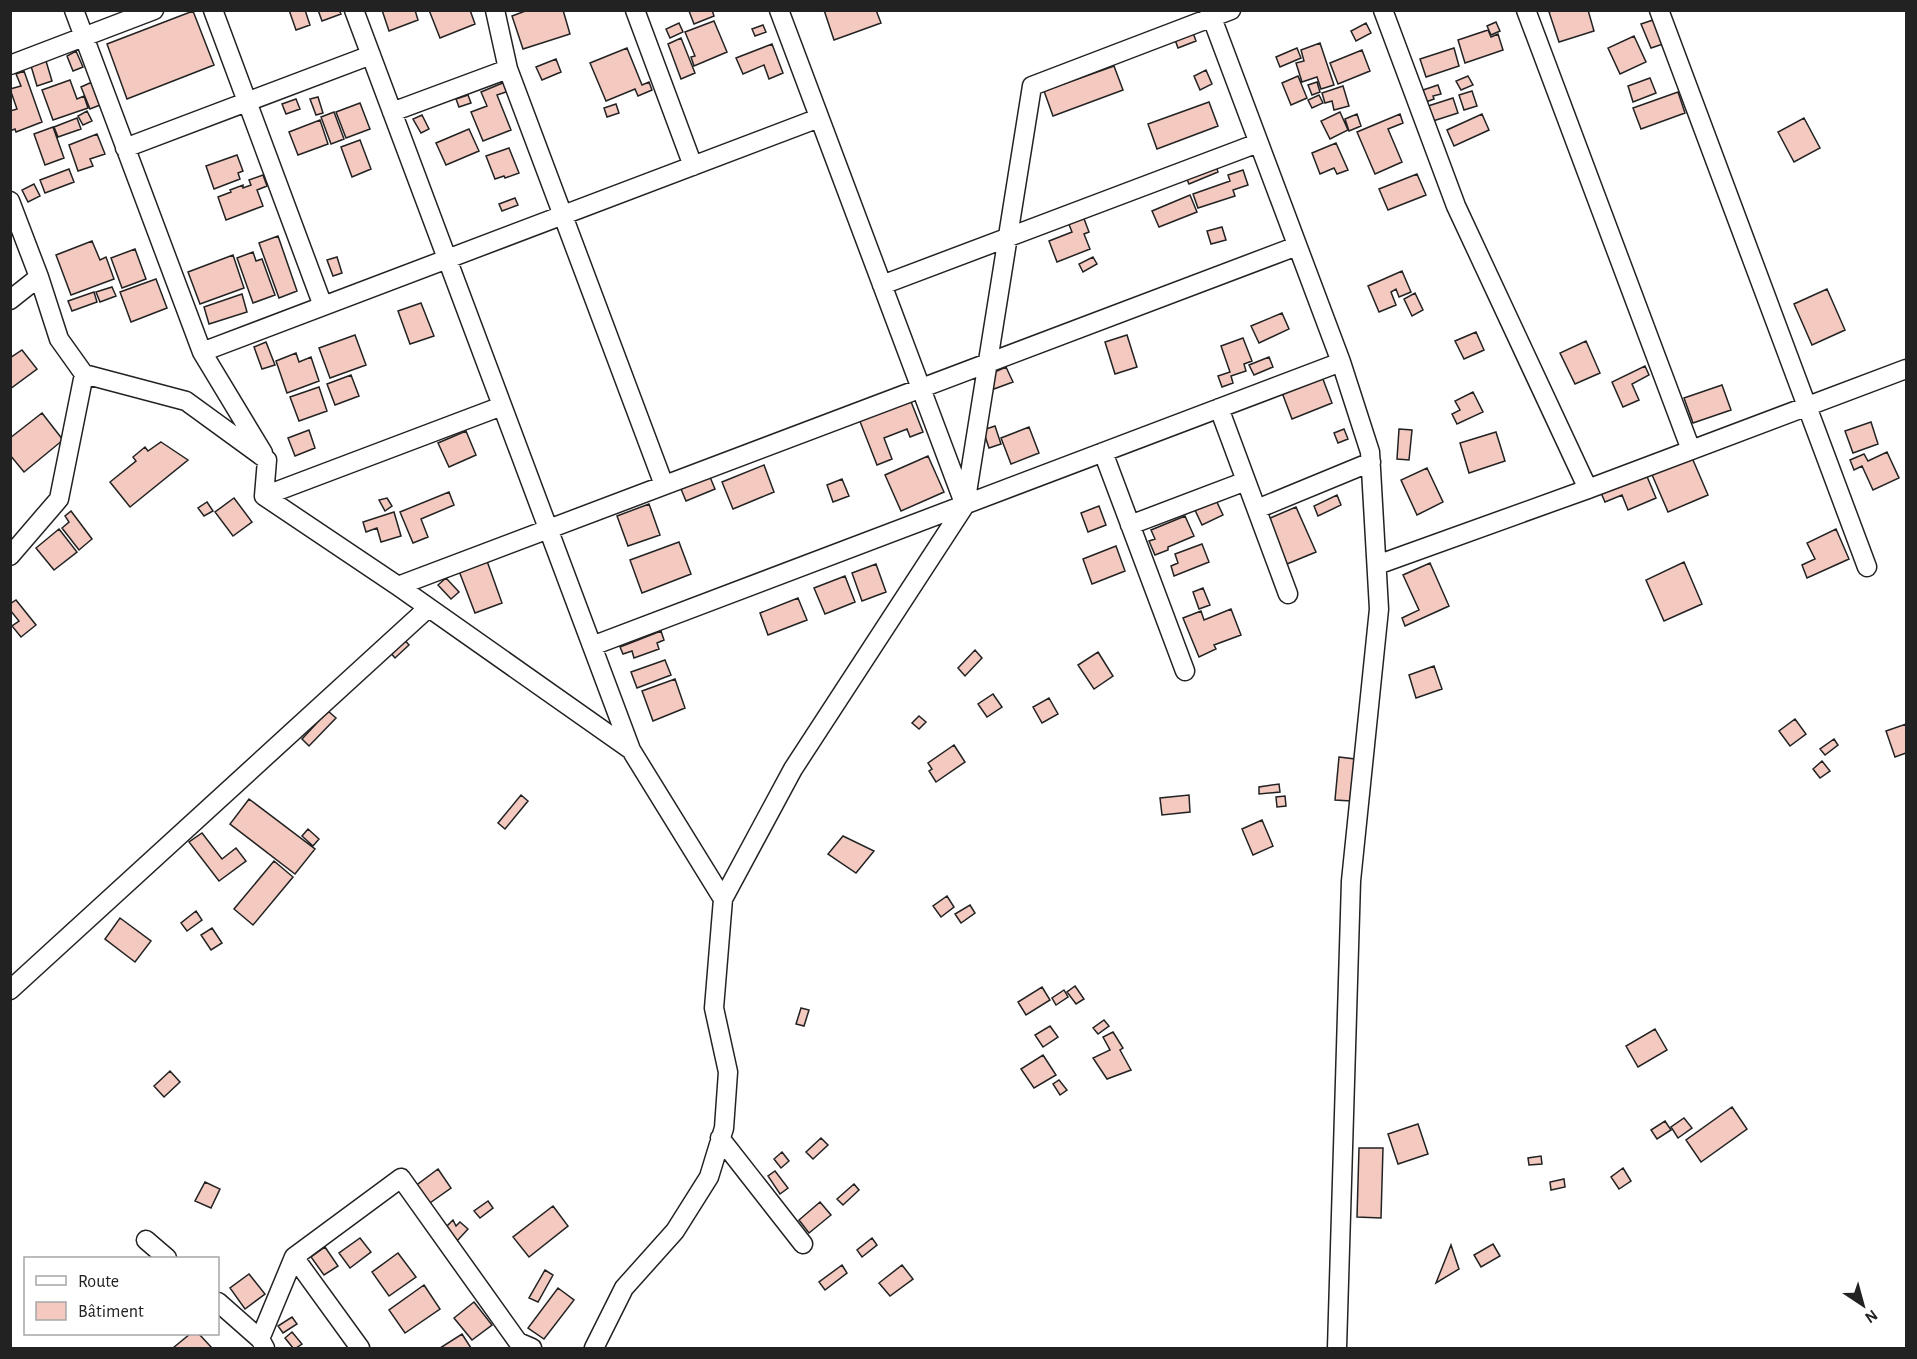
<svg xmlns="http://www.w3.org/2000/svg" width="1917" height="1359" viewBox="0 0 1917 1359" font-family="'Alegreya Sans',sans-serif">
  <rect width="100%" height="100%" fill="#fff"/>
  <!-- building -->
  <path fill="#f3c9c0" stroke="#222" stroke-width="1.5" d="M289,10H305L310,25L296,30Z
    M318,10H339L341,14L322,21Z
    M382,10H415L418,20L389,31Z
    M429,10H470L475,24L440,38Z
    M528,10H563L570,34L523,49L512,16Z
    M712,10L714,16L694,24L689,11Z
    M824,10H876L881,23L834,40Z
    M1554,10H1588L1594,31L1559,42L1549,12Z
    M193,11L214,65L127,99L107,44Z
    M1653,20L1663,44L1651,48L1641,24Z
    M714,21L727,52L694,66L691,57L695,56L685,32Z
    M1496,22L1500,31L1491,35L1487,26Z
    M679,23L683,32L670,38L666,29Z
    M1366,23L1371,33L1356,41L1351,31Z
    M763,25L766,32L755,36L752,29Z
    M1192,30L1196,41L1178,48L1174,37Z
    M1488,30L1491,37L1498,34L1503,50L1465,63L1458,40Z
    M1634,36L1646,62L1620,74L1608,48Z
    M681,38L695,73L681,79L668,44Z
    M1320,43L1334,85L1321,89L1317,77L1302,82L1296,63L1304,61L1301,50Z
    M772,44L783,73L769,79L764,65L743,74L736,58Z
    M627,48L642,85L649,82L652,90L638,96L635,89L606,101L590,63Z
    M1297,48L1301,58L1280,67L1276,57Z
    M1454,48L1459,66L1426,77L1420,59Z
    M1362,50L1370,71L1338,84L1330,63Z
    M76,51L83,67L73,71L67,56Z
    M556,59L561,72L542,80L536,67Z
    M46,61L52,81L37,86L31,66Z
    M1114,66L1123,90L1053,116L1044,91Z
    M1206,70L1212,84L1200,90L1194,76Z
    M24,71L42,122L16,132L15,129L10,131V111L17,109L10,89L21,86L16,74Z
    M1298,76L1307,98L1291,105L1282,83Z
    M1468,76L1473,85L1461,90L1456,81Z
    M1650,78L1656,93L1633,102L1628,86Z
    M70,80L77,99L84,96L88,108L53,120L42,90Z
    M92,82L100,105L90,109L81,87Z
    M505,82L509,91L497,95L511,130L483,141L471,112L487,106L481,92Z
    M1317,82L1320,92L1312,95L1308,85Z
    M1438,85L1441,94L1433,96L1434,99L1426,102L1423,90Z
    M1343,86L1349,106L1334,110L1332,101L1325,103L1322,93Z
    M1472,91L1477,106L1464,110L1459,95Z
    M1678,92L1685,113L1641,129L1633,108Z
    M468,95L471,103L459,107L456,99Z
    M1319,95L1323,103L1312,108L1308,100Z
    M318,97L323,113L316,115L310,99Z
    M1453,98L1458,113L1433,121L1428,106Z
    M296,99L300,109L286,114L282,104Z
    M1209,102L1218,126L1157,149L1148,124Z
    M360,103L370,129L346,138L336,112Z
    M616,104L619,113L607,117L604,108Z
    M87,111L92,121L83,125L78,116Z
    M334,112L344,139L331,144L321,117Z
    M1340,112L1348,130L1330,139L1321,121Z
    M1357,114L1361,126L1349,131L1345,119Z
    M1400,114L1403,123L1388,129L1402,162L1375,174L1357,132Z
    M1482,114L1489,130L1454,146L1447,130Z
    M422,115L429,129L421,133L413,119Z
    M77,118L81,129L58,137L54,127Z
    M1804,118L1820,148L1794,162L1778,132Z
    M320,120L328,144L298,155L289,132Z
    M53,127L64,158L45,165L34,134Z
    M469,129L479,151L446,165L436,143Z
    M97,134L105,154L90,159L93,166L78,171L69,145Z
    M360,140L371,169L352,177L341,147Z
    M1336,143L1348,170L1337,174L1334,168L1320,174L1312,153Z
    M509,148L519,173L505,178L504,176L495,179L486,156Z
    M237,155L243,171L238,173L240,179L214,189L206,166Z
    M1215,163L1218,172L1189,184L1185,175Z
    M69,169L74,182L45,193L40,180Z
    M1243,170L1248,185L1233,190L1235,196L1198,208L1193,194L1230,181L1228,175Z
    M1417,174L1426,195L1388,210L1379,189Z
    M263,175L267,186L257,190L263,206L226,220L218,197L231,192L230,190L243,185V188L251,185L249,180Z
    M34,184L40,196L28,202L22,190Z
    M1190,195L1197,212L1159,227L1152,211Z
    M515,198L518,205L502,211L499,204Z
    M1083,216L1089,232L1084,234L1090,249L1057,262L1049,241L1072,232L1068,222Z
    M1222,227L1226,240L1211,244L1207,231Z
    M278,236L297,291L279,298L259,243Z
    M92,241L100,260L106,257L114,279L71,295L56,255Z
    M135,249L146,279L122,288L111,258Z
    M253,252L256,261L262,259L275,295L253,303L237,258Z
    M233,255L244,288L200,304L188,272Z
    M337,257L342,273L333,276L327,260Z
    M1093,257L1097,264L1083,272L1079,264Z
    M1402,271L1411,292L1399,297L1396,289L1391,292L1396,305L1379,312L1368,286Z
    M156,279L167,308L131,322L120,292Z
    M112,287L116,296L100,302L96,292Z
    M1827,289L1845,330L1812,345L1794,304Z
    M94,292L97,302L72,311L68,301Z
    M1415,293L1423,310L1412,316L1404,299Z
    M242,294L247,312L209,324L204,307Z
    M421,303L434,336L410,344L398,311Z
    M1282,313L1289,329L1259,343L1251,326Z
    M1476,332L1484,350L1464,359L1455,341Z
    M355,335L366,365L330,378L319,348Z
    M1127,335L1137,367L1115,374L1105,342Z
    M1243,338L1252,361L1244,364L1246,371L1231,376L1233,383L1222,387L1218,376L1230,372L1221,346Z
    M1586,341L1600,373L1575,384L1560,353Z
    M266,342L275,365L262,369L254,347Z
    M22,350L37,369L10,389V358Z
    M296,353L299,362L311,357L319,381L287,393L276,361Z
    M1269,357L1273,367L1254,375L1249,365Z
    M1645,366L1649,375L1632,384L1639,400L1623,407L1612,382Z
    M1006,367L1013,382L994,389L988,375Z
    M1321,374L1332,403L1292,419L1281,390Z
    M351,375L359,396L335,405L327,384Z
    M1722,385L1731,410L1693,423L1684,398Z
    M319,387L327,411L299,421L290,397Z
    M1473,392L1483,412L1457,424L1452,414L1460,410L1455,401Z
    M910,399L923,432L910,437L907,429L884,438L892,459L877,465L859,419Z
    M42,413L63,440L24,472L10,455V438Z
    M1871,422L1878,444L1853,453L1845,431Z
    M995,426L1001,444L989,448L983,430Z
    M1029,427L1039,453L1011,464L1001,438Z
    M1344,429L1348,439L1338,443L1334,433Z
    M1399,429L1412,430L1409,460L1397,459Z
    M309,430L315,448L295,456L288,438Z
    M466,431L476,455L449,467L438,443Z
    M1496,432L1505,461L1469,473L1460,443Z
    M161,442L188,460L130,507L110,482L136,461L133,457L145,447L148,451Z
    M1887,452L1899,478L1873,490L1862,466L1854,470L1850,460L1864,454L1868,461Z
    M1690,453L1708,495L1668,512L1650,470Z
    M928,456L944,492L901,511L885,475Z
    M764,465L774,492L733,509L722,482Z
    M1427,468L1443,502L1417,515L1401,480Z
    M1646,474L1656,498L1628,510L1622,495L1605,502L1601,493Z
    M710,477L715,489L686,501L681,489Z
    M842,479L849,496L833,502L827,485Z
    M449,492L454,505L421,519L428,537L413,543L400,512Z
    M1337,495L1341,505L1318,516L1314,506Z
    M234,498L252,522L233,536L215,512Z
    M387,498L392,506L385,511L379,500Z
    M1215,498L1223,515L1202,525L1194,508Z
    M207,502L213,511L204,516L198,508Z
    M649,504L660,535L628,546L617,516Z
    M1099,506L1106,525L1088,532L1081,513Z
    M1296,507L1316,552L1287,564L1268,519Z
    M71,511L92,539L79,550L62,528L69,522L65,516Z
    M394,512L401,536L381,542L377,528L366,532L363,522Z
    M1185,516L1194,536L1168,547V550L1155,555L1149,541L1155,539L1151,530Z
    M59,529L77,552L54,570L36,548Z
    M1836,529L1849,559L1807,578L1802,565L1815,559L1807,543Z
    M679,542L691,574L642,593L630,560Z
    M1202,544L1209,562L1174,576L1171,566L1178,563L1175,554Z
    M1116,546L1125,571L1092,584L1083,559Z
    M487,561L502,603L475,613L459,571Z
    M1684,562L1702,604L1664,621L1646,580Z
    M1430,563L1449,606L1405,626L1402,618L1419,610L1403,575Z
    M876,564L886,592L862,601L852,573Z
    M845,576L855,602L825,614L814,588Z
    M446,578L459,592L451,599L438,585Z
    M1203,588L1210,605L1199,609L1193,592Z
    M798,598L807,620L768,635L760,613Z
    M16,600L36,625L21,637L12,626L19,621L10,610V604Z
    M1231,609L1241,635L1214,645L1216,649L1199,657L1183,618L1201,611L1204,620Z
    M661,631L664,640L657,643L659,649L634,658L632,651L623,654L620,647Z
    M403,638L409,645L395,658L389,651Z
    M975,650L982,658L965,676L958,668Z
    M1098,652L1113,676L1094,689L1078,665Z
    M665,660L671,675L637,688L631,672Z
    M1434,666L1442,689L1416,698L1409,675Z
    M675,679L685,708L653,721L642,691Z
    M993,694L1002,707L987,717L978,704Z
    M1049,698L1058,714L1042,723L1033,707Z
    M328,711L336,718L309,746L302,739Z
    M919,716L926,722L919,729L912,723Z
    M1795,719L1806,734L1790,746L1779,731Z
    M1906,724V753L1895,757L1886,731Z
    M1834,739L1838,745L1825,755L1820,749Z
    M954,745L965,762L936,782L929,771L932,769L928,763Z
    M1339,757L1355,759L1351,801L1335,800Z
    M1822,761L1830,771L1820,778L1813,769Z
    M1279,784L1280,792L1259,794V787Z
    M521,795L528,801L505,829L498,823Z
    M1189,795L1190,812L1162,815L1160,798Z
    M1285,796L1286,806L1277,807L1276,797Z
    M249,799L315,849L295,874L230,824Z
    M1262,820L1273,846L1253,855L1242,829Z
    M308,829L319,839L313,846L302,836Z
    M202,833L222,859L236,848L246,861L219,881L189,842Z
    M843,836L874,851L856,873L828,854Z
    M274,861L293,877L253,925L234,909Z
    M947,896L954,907L941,917L933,906Z
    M970,905L975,913L961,923L955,914Z
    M196,911L202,920L187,931L181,923Z
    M120,918L151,941L135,962L105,939Z
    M212,928L222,943L211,950L201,935Z
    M1075,986L1084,999L1076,1004L1067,992Z
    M1042,987L1050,1000L1026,1015L1018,1002Z
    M1064,990L1068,997L1056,1005L1052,998Z
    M801,1008L809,1010L804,1026L796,1024Z
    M1104,1020L1109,1026L1098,1034L1093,1028Z
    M1050,1026L1058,1037L1043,1047L1035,1035Z
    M1655,1029L1667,1050L1638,1067L1626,1046Z
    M1113,1032L1123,1048L1120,1050L1131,1070L1107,1079L1093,1058L1110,1050L1103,1037Z
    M1043,1055L1056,1075L1034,1088L1021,1069Z
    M170,1071L180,1082L164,1097L154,1086Z
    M1059,1080L1067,1090L1060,1095L1053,1084Z
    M1732,1107L1747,1129L1701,1162L1686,1140Z
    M1684,1118L1692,1128L1678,1138L1671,1127Z
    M1665,1121L1671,1130L1657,1139L1651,1130Z
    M1418,1124L1428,1154L1398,1164L1388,1134Z
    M821,1138L828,1145L813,1159L806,1152Z
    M1359,1148H1383L1381,1218L1357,1217Z
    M782,1152L789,1161L781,1168L774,1159Z
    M1541,1156L1542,1164L1529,1165L1528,1158Z
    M1623,1168L1631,1181L1619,1189L1611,1177Z
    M438,1169L451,1188L427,1205L414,1187Z
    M775,1171L788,1188L780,1194L768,1176Z
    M1564,1179L1565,1187L1551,1190L1550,1182Z
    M205,1182L220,1189L211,1208L195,1201Z
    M854,1184L859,1190L843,1205L837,1199Z
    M488,1201L493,1208L480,1218L474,1211Z
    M820,1202L831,1215L809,1233L799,1220Z
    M553,1206L568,1226L529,1257L513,1237Z
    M453,1220L456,1226L460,1222L468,1229L457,1241L444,1229Z
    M360,1238L371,1252L350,1268L339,1253Z
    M872,1238L877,1245L862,1257L857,1250Z
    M1493,1244L1500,1256L1481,1267L1474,1255Z
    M1451,1245L1459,1269L1436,1283Z
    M325,1247L338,1266L324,1275L311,1257Z
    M398,1253L416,1277L389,1296L372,1272Z
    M842,1265L847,1273L825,1290L819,1282Z
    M902,1265L913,1279L890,1296L879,1283Z
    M545,1270L553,1275L538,1302L529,1298Z
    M249,1274L265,1294L245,1309L230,1288Z
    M424,1285L440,1309L405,1333L389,1310Z
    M558,1288L574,1300L544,1339L528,1328Z
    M474,1302L492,1325L472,1340L454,1318Z
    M292,1317L297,1324L283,1333L278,1326Z
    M292,1332L302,1344L296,1348H293L285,1338Z
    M190,1334H199L212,1348H173Z
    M462,1334L471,1348H440Z"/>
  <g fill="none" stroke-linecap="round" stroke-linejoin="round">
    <!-- minor casing -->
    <g stroke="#222" stroke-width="21">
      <path id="minor" d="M74,10L202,352L263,453
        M213,10L323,306
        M354,10L631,750L723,899
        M495,10L508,69L664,485
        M635,10L693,166
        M779,10L964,503
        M1209,10L1341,362L1370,452L1379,609L1351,881L1337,1348
        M1383,10L1456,206L1588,489
        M1526,10L1691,450
        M1659,10L1867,567
        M10,65L154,10
        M392,112L508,69
        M125,148L371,55
        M10,201L39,277L59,339L84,374L186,401L267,460L264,496L398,586L631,750
        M882,285L1258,143
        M10,300L39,277
        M202,352L819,118
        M1219,408L1288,594
        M1103,452L1185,671
        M264,496L502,406
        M1257,509L1371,462
        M1130,525L1246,481
        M10,556L59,499L84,374
        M1377,565L1588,489L1906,369
        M398,586L1297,246
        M592,646L1341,362
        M10,990L428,608
        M720,1138L803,1244
        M146,1240L167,1258
        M294,1257L360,1348
        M218,1302L260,1339L265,1348
        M260,1339L294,1257L401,1178L518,1342L532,1348
        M594,1348L624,1288L675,1231L709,1177L724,1128L728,1072L714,1008L723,899L793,769L965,505L1032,86L1231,10"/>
    </g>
    <!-- minor -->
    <use href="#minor" stroke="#fff" stroke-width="18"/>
  </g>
  <!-- border -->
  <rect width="1917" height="1359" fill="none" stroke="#222222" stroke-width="24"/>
  <!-- legend -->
  <rect x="24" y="1257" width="195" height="78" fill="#ffffff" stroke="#a7a7a7" stroke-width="1.5"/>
  <rect x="36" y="1276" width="30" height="9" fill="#ffffff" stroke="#a7a7a7" stroke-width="1.5"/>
  <text x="78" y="1287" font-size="18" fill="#222222">Route</text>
  <rect x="36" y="1302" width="30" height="18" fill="#f3c9c0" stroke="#a7a7a7" stroke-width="1.5"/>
  <text x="78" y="1317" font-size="18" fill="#222222">Bâtiment</text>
  <!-- north arrow -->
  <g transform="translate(1863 1305) rotate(144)" stroke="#ffffff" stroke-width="4.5" paint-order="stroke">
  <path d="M0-4.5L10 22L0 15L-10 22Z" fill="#222222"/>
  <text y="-9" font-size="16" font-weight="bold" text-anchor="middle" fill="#222222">N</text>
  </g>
</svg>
